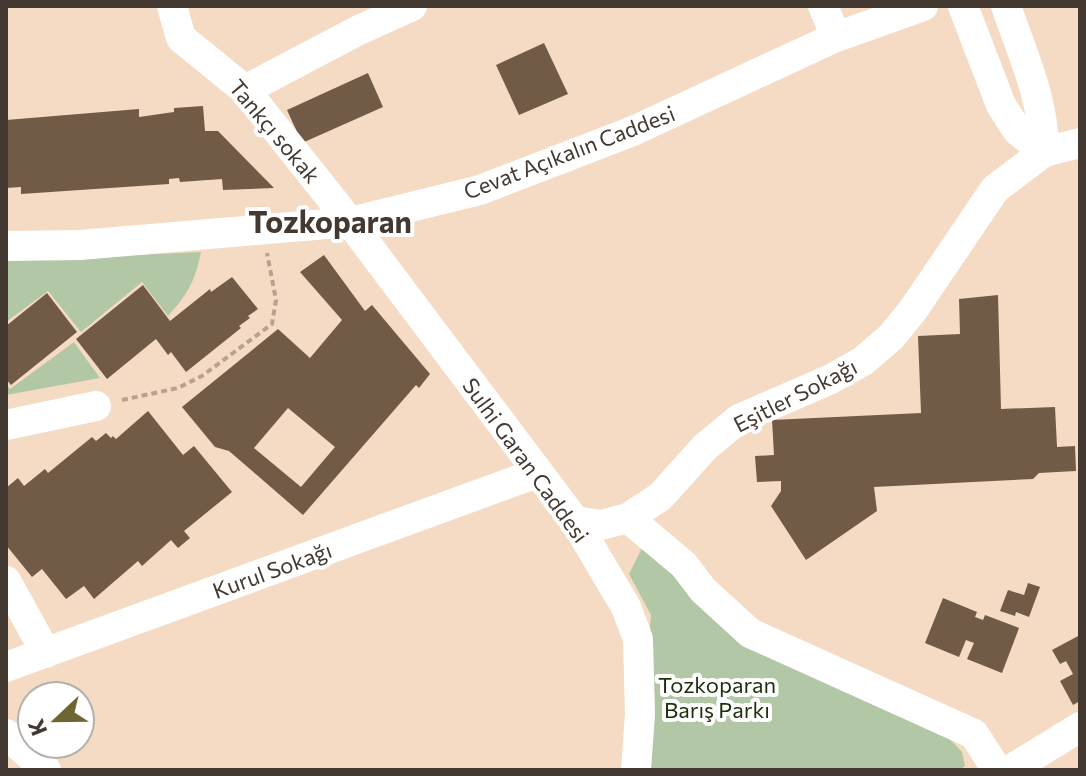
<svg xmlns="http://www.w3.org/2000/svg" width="1086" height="776" viewBox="0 0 1086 776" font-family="Commissioner,sans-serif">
  <rect width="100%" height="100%" fill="#f5dbc4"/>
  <!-- green -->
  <path fill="#b2c7a5" d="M201,252C195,281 188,294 168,316L142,282L81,332L48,291L6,322V261Z
    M74,342L100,378L6,395V384L10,389Z
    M645,542L731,624L940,729L962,752L965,766L960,770H639L651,615L629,574Z"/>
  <!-- building -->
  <path fill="#715a46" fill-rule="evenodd" d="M544,43L568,94L519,115L496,65Z
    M368,73L383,107L302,143L287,110Z
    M203,106L205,131H218L274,188L223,190L222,179L180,182L179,178L169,179V184L21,194V187L6,188V120L139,109V117L174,112V108Z
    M324,255L365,311L372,305L430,374L419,388L416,385L303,515L229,451L215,447L182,407L278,329L310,358L342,320L300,272ZM288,408L335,447L301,487L254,448Z
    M232,277L258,309L248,316L250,318L239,326L241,328L186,372L171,352L168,355L156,339L107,379L76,339L143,285L170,321L210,289L211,292Z
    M47,293L77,332L11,385L6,379V326Z
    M998,295L1001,409L1055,407L1057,447L1075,446L1076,471L1039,473L1033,479L874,487L877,511L806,560L771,506L781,491V481L757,482L755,456L774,455L772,420L921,413L918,336L960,334L959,299Z
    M148,411L183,455L194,446L232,492L184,531L190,538L178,548L171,540L142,566L138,561L94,599L84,586L66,599L42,569L32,577L6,545V488L18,478L24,486L45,469L48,473L92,437L96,441L106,433L111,438L113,436L116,439Z
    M1028,583L1040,587L1029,617L1016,612L1015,616L1000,611L1008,590L1024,595Z
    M943,598L977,612L975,617L983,620L985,615L1019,628L1002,673L967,659L974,643L966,640L959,657L925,643Z
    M1080,635V701L1073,705L1060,681L1073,674L1066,661L1060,664L1052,650Z"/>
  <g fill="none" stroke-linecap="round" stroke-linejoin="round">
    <!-- path -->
    <path stroke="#b7a290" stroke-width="4" stroke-dasharray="6 4" stroke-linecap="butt" d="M122,400L178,388L202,376L272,324L276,300L267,253"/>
    <!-- minor -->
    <path stroke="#fff" stroke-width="30" d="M172,6L181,38L245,90L350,222L575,521L626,607L638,639L640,714L636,770
      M823,6L836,37
      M963,6L1001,105L1017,130L1044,152
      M1006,6C1022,53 1045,102 1044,152
      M245,90L357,31L412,6
      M6,246L80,245L350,222L480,190L633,131L836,37L923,6
      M6,425L96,406
      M628,518L660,497L705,447L739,419L831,379L863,361L891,337L913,310L995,189L1044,152L1080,143
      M575,521L601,525L628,518L684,565L703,590L750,633L974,734L997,770
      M6,581L46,653
      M6,667L537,473
      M6,734L46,770
      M1010,770L1080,727"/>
  </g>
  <g text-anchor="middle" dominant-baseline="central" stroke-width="8" stroke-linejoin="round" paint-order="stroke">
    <!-- street labels -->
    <g font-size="22" fill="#433930" stroke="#fff">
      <text transform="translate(275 131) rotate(50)">Tankçı sokak</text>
      <text transform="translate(569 152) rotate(-21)">Cevat Açıkalın Caddesi</text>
      <text transform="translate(795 395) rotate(-27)">Eşitler Sokağı</text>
      <text transform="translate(526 460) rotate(54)">Sulhi Garan Caddesi</text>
      <text transform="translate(272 570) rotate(-20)">Kurul Sokağı</text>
    </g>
    <!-- park labels -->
    <g font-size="22" fill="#1b300a" stroke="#fff">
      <text x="717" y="684">Tozkoparan<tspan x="717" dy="25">Barış Parkı</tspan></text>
    </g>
    <!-- district labels -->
    <g font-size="30" font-weight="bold" fill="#433930" stroke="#fff">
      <text x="330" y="220">Tozkoparan</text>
    </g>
  </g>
  <!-- border -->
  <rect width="1086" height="776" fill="none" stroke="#433930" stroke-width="16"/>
  <!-- north arrow -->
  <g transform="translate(56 720) rotate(248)"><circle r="38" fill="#ffffff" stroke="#b4b0ac" stroke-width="2"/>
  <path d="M0-6L14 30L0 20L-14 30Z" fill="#6d6633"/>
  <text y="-12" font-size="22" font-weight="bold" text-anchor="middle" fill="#433930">K</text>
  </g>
</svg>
